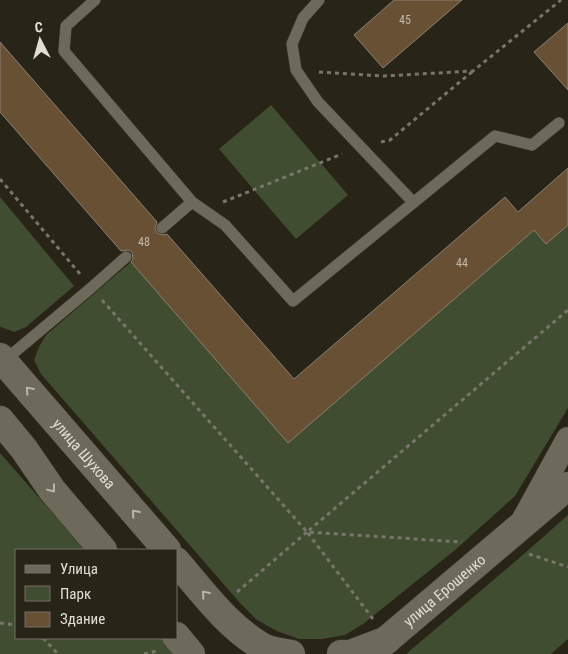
<svg xmlns="http://www.w3.org/2000/svg" width="568" height="654" viewBox="0 0 568 654" font-family="'Roboto Condensed',sans-serif">
  <rect width="100%" height="100%" fill="#282518"/>
  <!-- green -->
  <path fill="#414d30" d="M271,105L348,195L296,239L219,149Z
    M0,197L74,286L26,327L14,332L1,327L0,326Z
    M568,225V408L515,496L455,550L363,624L345,635L322,639H299L277,631L257,620L240,603L41,374L34,360L39,347L46,335L131,262L288,442L534,230L546,244Z
    M0,453L85,550H16V638H161L174,654H0Z
    M568,515V639L551,654H406L517,560Z"/>
  <!-- building -->
  <path fill="#685034" stroke="#8c8074" d="M394,0H462L383,68L354,35Z
    M568,23V90L534,52Z
    M0,42L157,222L155,229L157,233L163,235L167,234L294,379L505,197L518,212L568,168V225L546,244L534,230L288,443L131,262L133,259L132,252L128,250L121,251L0,112Z"/>
  <g fill="none" stroke-linecap="round" stroke-linejoin="round">
    <!-- lane casing -->
    <g stroke="#434035" stroke-width="12">
      <path id="lane" d="M95,0L66,26L64,51L192,202L225,225L293,301L495,136L532,145L559,123
        M319,0L303,18L292,44L296,70L318,102L413,202
        M162,228L192,202
        M4,361L91,288L126,257"/>
    </g>
    <!-- street casing -->
    <g stroke="#434035" stroke-width="25">
      <path id="street" d="M523,521L568,439"/>
    </g>
    <!-- secondary casing -->
    <g stroke="#434035" stroke-width="29">
      <g id="secondary">
        <path id="s1" d="M0,357L167,550"/>
        <path d="M0,420L24,449L52,490L103,550"/>
        <path d="M176,561C202,591 227,626 261,646C269,651 282,652 291,654"/>
        <path d="M176,636L191,654"/>
        <path d="M341,654H350L387,640"/>
        <path id="s2" d="M370,654L568,486"/>
      </g>
    </g>
    <!-- path -->
    <path stroke="#78756a" stroke-width="3" stroke-dasharray="4 4" stroke-linecap="butt" d="M319,72L384,76L473,71L561,0
      M381,142L390,140L473,71
      M0,179L80,274
      M223,202L342,154
      M102,300L307,532L568,310
      M529,554L568,567
      M237,592L307,532
      M373,619L307,532L462,542
      M0,623L16,625
      M43,638L58,654
      M144,654L157,651"/>
    <!-- lane -->
    <use href="#lane" stroke="#6e6a5b" stroke-width="11"/>
    <!-- street -->
    <use href="#street" stroke="#6e6a5b" stroke-width="24"/>
    <!-- secondary -->
    <use href="#secondary" stroke="#6e6a5b" stroke-width="28"/>
  </g>
  <!-- one-way arrows -->
  <defs><path id="oneway-chevron" d="M-2-3.5L2.5 0L-2 3.5" fill="none" stroke-width="1.6" stroke-linecap="round" stroke-linejoin="round" transform="scale(1.25)"/></defs>
  <g stroke="#b8b5aa">
    <use href="#oneway-chevron" transform="translate(29 390) rotate(-131)"/>
    <use href="#oneway-chevron" transform="translate(52 489) rotate(53)"/>
    <use href="#oneway-chevron" transform="translate(135 513) rotate(-131)"/>
    <use href="#oneway-chevron" transform="translate(205 594) rotate(-131)"/>
  </g>
  <g text-anchor="middle" dominant-baseline="central" stroke-width="4.5" stroke-linejoin="round" paint-order="stroke">
    <!-- number labels -->
    <g font-size="12" fill="#c2baad">
      <text x="405" y="20">45</text>
      <text x="144" y="242">48</text>
      <text x="462" y="263">44</text>
    </g>
    <!-- street labels -->
    <g font-size="15" fill="#e0ded5" stroke="#282518">
      <text stroke="none"><textPath href="#s1" startOffset="128">улица Шухова</textPath></text>
      <text stroke="none"><textPath href="#s2" startOffset="98">улица Ерошенко</textPath></text>
    </g>
  </g>
  <!-- legend -->
  <rect x="15" y="549" width="162" height="90" fill="#282518" stroke="#726f64"/>
  <rect x="25" y="565" width="25" height="8" fill="#6e6a5b" stroke="#726f64"/>
  <text x="60" y="574" font-size="15" fill="#e0ded5">Улица</text>
  <rect x="25" y="586" width="25" height="15" fill="#414d30" stroke="#726f64"/>
  <text x="60" y="599" font-size="15" fill="#e0ded5">Парк</text>
  <rect x="25" y="612" width="25" height="15" fill="#685034" stroke="#726f64"/>
  <text x="60" y="624" font-size="15" fill="#e0ded5">Здание</text>
  <!-- north arrow -->
  <g transform="translate(40 40) rotate(354)" stroke="#282518" stroke-width="4" paint-order="stroke">
  <path d="M0-4L9 19L0 12L-9 19Z" fill="#e0ded5"/>
  <text y="-8" font-size="14" font-weight="bold" text-anchor="middle" fill="#e0ded5">С</text>
  </g>
</svg>
